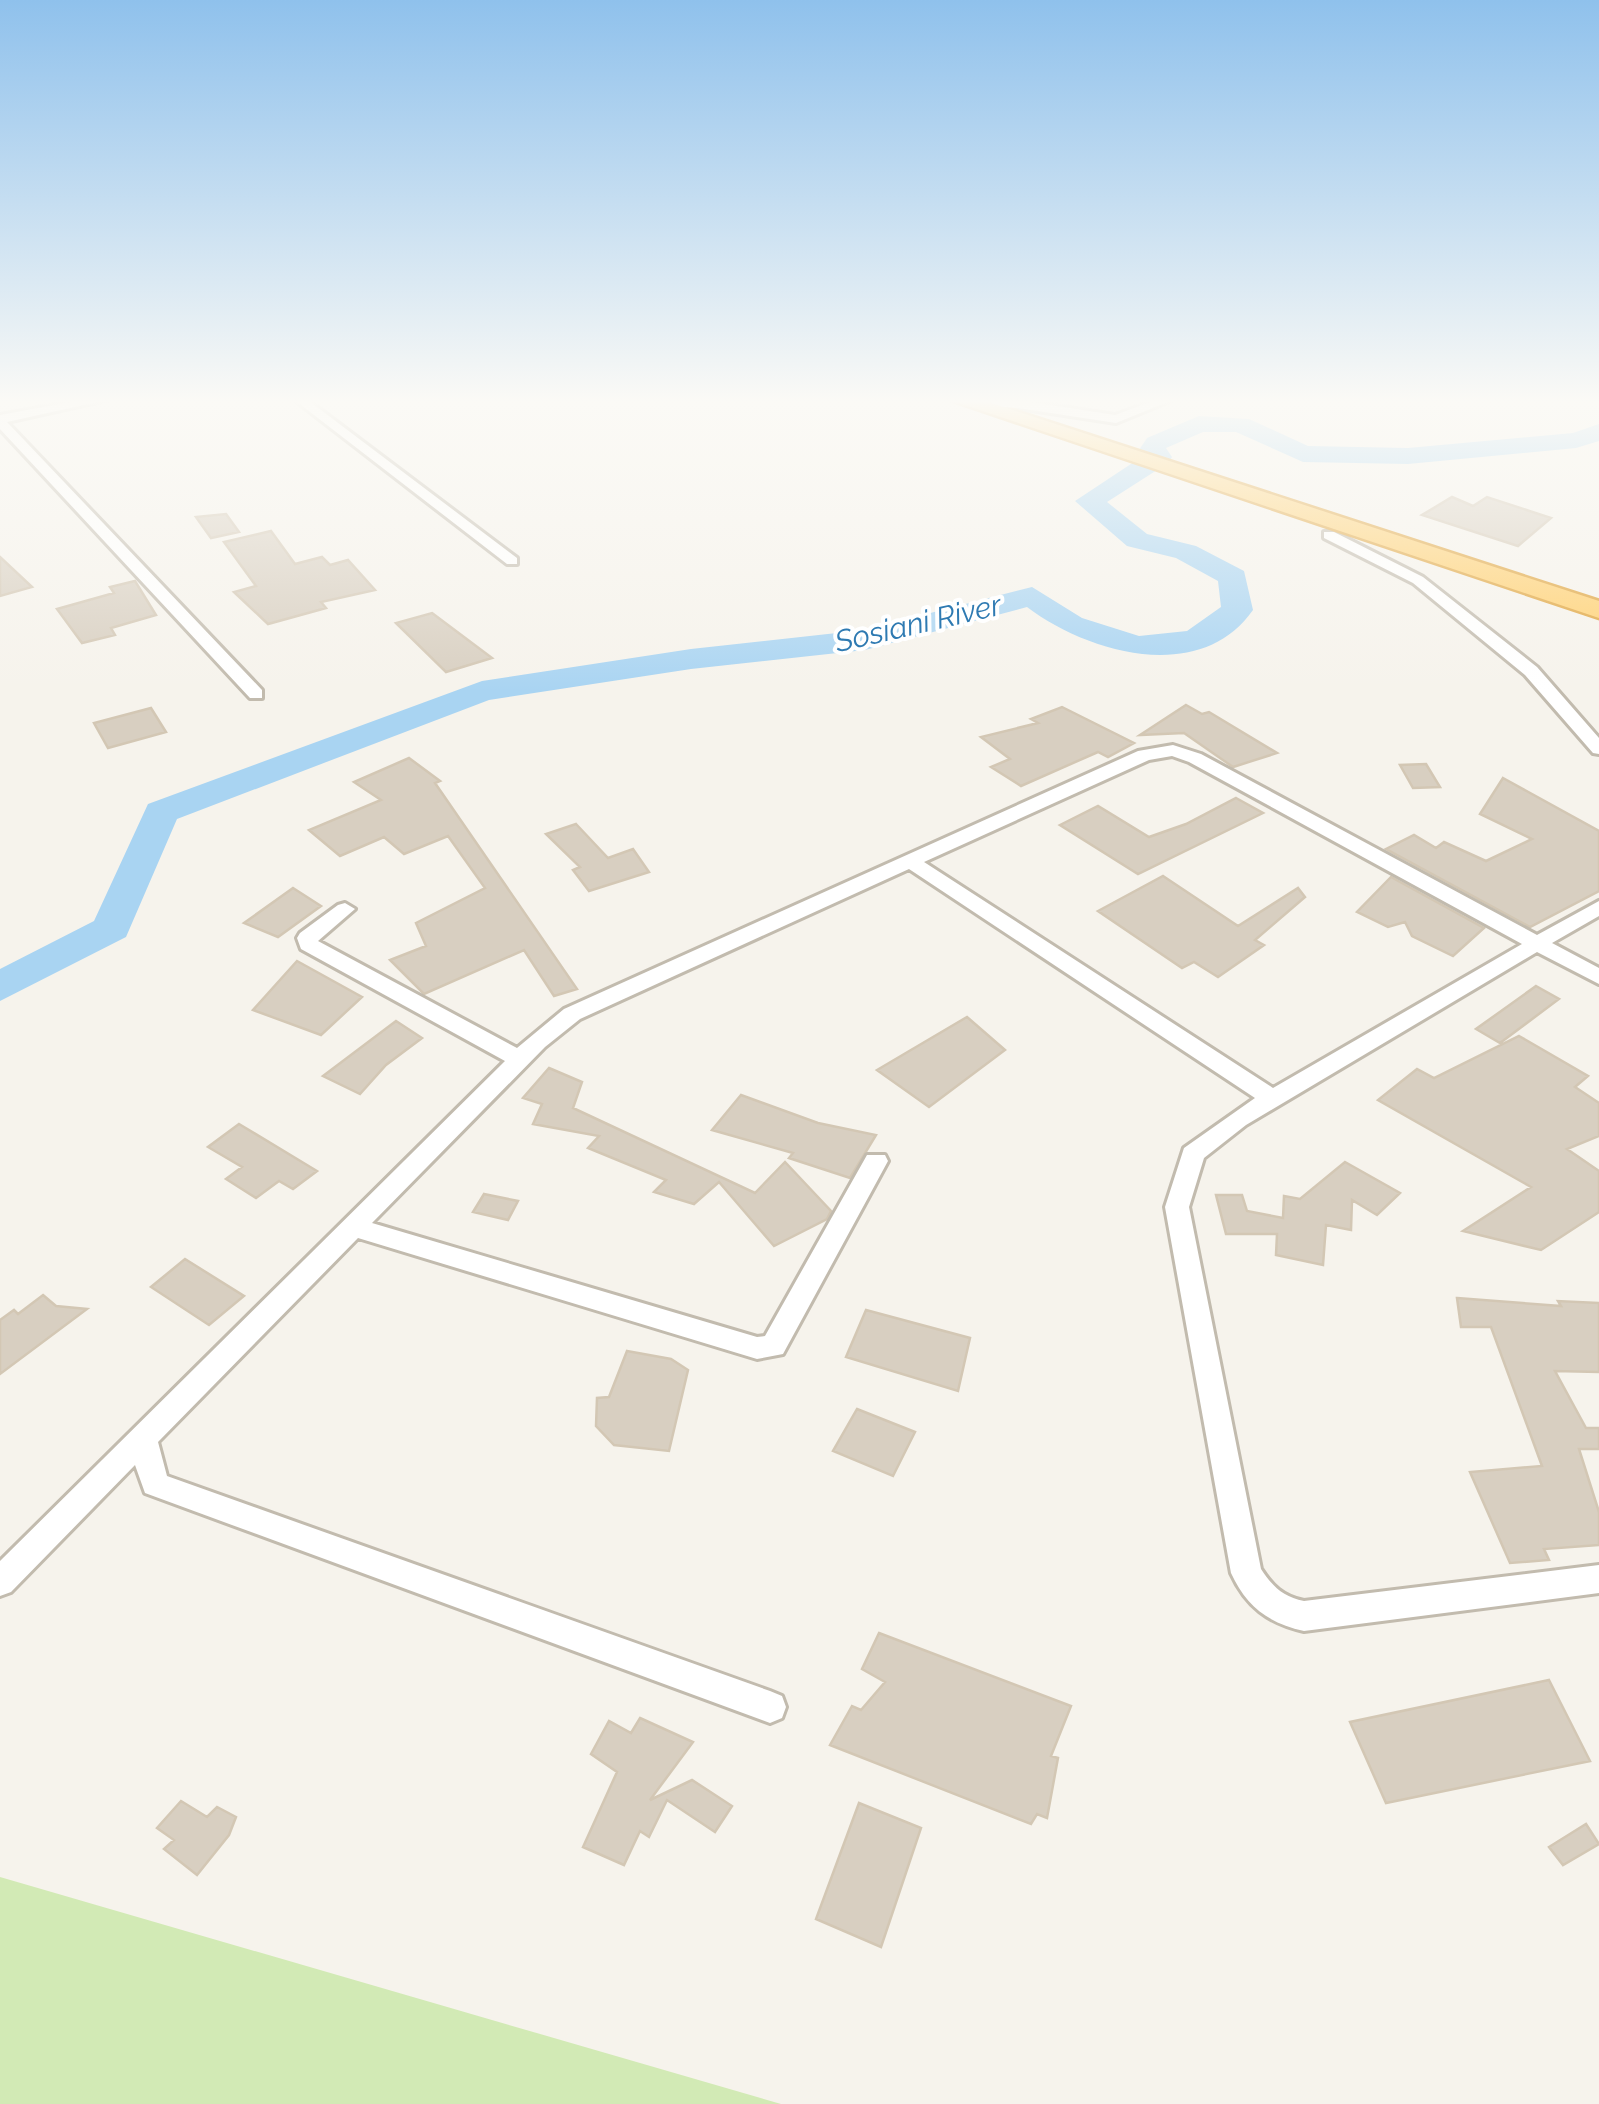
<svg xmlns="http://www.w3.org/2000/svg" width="1599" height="2104" viewBox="0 0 1599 2104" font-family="Raleway,sans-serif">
  <rect width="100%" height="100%" fill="#f6f3ec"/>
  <!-- green -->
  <path fill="#d2eab5" d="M0,1877L781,2104H0Z"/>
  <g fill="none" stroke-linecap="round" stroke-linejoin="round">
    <!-- river -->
    <path fill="#a9d4f2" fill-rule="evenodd" d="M1199,416L1249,419L1308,446L1408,448L1573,433L1599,424V441L1576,448L1408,464L1303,462L1236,432H1203L1166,448L1172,457L1168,463L1107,502L1147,534L1196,546L1244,571L1253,610C1200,686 1086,652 1027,607L865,650L691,669L489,700L177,819L126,937L0,1001V969L94,921L148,804L482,681L691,649L864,630L1032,587L1082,618L1139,636L1187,631L1221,607L1218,581L1176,558L1127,546L1075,501L1143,456L1139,450L1147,438Z"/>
  </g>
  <!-- building -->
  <path fill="#d8cfc1" stroke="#d3c7b4" stroke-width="2.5" d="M1452,497L1473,506L1487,497L1551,518L1518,546L1422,515Z
    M226,514L239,532L211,538L196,517Z
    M271,531L295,564L322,557L330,565L348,560L375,590L321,602L326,608L268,624L234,592L256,586L224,542Z
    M0,557L32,587L0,596Z
    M135,581L156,615L111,628L115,635L82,643L57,609L114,593L110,587Z
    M432,613L492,658L446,672L396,623Z
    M1186,705L1202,714L1209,712L1277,753L1233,767L1184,733L1140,735Z
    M1062,707L1134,743L1108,757L1098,752L1021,786L991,767L1010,759L981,737L1038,723L1031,719Z
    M151,708L166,732L108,748L94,723Z
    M409,758L440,781L435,783L577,989L554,996L524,950L424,994L390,960L426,946L416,923L485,888L448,836L404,854L384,837L340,856L309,830L381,800L354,782Z
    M1426,764L1440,787L1413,788L1400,765Z
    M1503,778L1599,831V891L1530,927L1386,849L1414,835L1436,848L1444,842L1486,861L1532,839L1480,814Z
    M1236,798L1263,813L1138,874L1060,825L1098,806L1149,837L1186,824Z
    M576,824L608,858L633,849L649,872L589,891L573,870L580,867L546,834Z
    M1163,876L1238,926L1298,888L1305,897L1255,940L1264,945L1218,977L1194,962L1182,968L1098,911Z
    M1391,877L1484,928L1453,956L1412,936L1405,922L1388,927L1357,912Z
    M293,888L321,906L278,937L244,923Z
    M297,961L362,997L321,1035L253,1010Z
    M1536,986L1559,999L1500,1043L1476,1029Z
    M967,1017L1005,1050L929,1107L877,1070Z
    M396,1021L422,1038L386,1065L360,1094L323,1076Z
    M1519,1036L1588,1076L1575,1087L1599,1103V1136L1567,1149L1599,1171V1212L1541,1250L1463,1231L1531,1187L1378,1100L1417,1069L1434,1078Z
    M549,1068L582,1082L573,1108L755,1193L785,1162L831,1211L827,1219L774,1246L719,1182L694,1204L654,1192L666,1180L588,1148L599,1136L533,1124L542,1104L523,1098Z
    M741,1095L818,1123L876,1135L850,1178L789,1158L793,1153L712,1130Z
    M239,1124L317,1171L293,1189L279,1181L256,1198L226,1179L242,1167L208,1147Z
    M1345,1162L1400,1193L1377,1215L1352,1200L1351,1230L1326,1225L1323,1265L1276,1255L1277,1234H1226L1216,1195H1242L1247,1211L1283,1218L1284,1196L1300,1199Z
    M484,1194L518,1201L508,1220L473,1212Z
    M185,1259L244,1296L209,1325L151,1287Z
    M43,1295L56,1306L87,1309L0,1374V1320L14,1310L18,1314Z
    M1457,1298L1561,1306L1558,1301L1599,1303V1372L1555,1371L1586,1428H1599V1449H1579L1599,1512V1545L1544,1549L1549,1560L1510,1563L1470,1472L1542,1466L1491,1327H1461Z
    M866,1310L970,1338L958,1391L846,1357Z
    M627,1351L671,1359L688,1370L669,1451L614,1445L596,1426L597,1398L609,1397Z
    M857,1409L915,1432L893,1476L833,1451Z
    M879,1633L1071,1706L1051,1756L1058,1758L1047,1818L1037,1814L1031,1824L830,1745L852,1706L861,1710L885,1682L862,1669Z
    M1549,1680L1590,1761L1386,1803L1350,1722Z
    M640,1718L693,1742L650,1800L692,1780L732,1806L715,1832L667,1800L649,1837L640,1831L624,1865L583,1847L617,1772L591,1754L609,1721L631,1733Z
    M181,1801L207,1817L217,1807L236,1817L229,1835L197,1875L164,1849L174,1840L157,1828Z
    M859,1803L921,1828L881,1947L816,1919Z
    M1586,1824L1599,1844L1563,1865L1549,1847Z"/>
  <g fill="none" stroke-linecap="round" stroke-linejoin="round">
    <!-- street casing -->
    <g stroke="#c2bbae" stroke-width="6">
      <path id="street" d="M92,398H115L7,422L262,690V698H250L0,429V415Z
        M292,398H305L517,558V564H507Z
        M972,398L1018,400L1115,415L1161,398H1177L1116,423L1018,408L968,405V399Z
        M1324,532H1334L1423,577L1537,667L1599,738V754L1593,753L1525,675L1413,583L1324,538Z
        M1173,745L1201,754L1537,935L1599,901V916L1552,943L1599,968V984L1537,952L1246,1125L1204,1158L1189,1207L1261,1569C1272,1586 1283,1597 1304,1601L1599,1565V1593L1304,1631C1268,1623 1246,1606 1231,1573L1165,1207L1184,1148L1255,1098L909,869L580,1019L545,1047L372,1223L757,1337L765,1336L867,1155H885L888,1161L783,1354L757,1359L358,1238L158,1442L167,1476L770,1691L782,1696L786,1707L782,1718L770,1723L145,1493L135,1465L11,1592L0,1596V1561L505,1061L301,949L297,938L300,933L338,905L345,903L355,909L318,941L517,1048L564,1009L1138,751ZM1172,756L1189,762L1522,944L1273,1088L924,862L1149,760Z"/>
    </g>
    <!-- highway casing -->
    <g stroke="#e0a43c" stroke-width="5">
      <path id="highway" d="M944,398H976L1599,601V618Z"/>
    </g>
    <!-- street -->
    <use href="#street" fill="#fff" fill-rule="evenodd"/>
    <!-- highway -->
    <use href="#highway" fill="#ffcf6e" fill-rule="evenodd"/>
  </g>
  <!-- sky -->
  <linearGradient id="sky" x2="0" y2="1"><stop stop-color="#8fc1ec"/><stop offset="0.58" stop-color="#fbfaf6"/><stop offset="1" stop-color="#fbfaf6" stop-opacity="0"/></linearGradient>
  <rect width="1599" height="692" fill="url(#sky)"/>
  <g text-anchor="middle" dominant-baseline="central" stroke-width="8" stroke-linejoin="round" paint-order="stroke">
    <!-- far-water labels -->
    <g font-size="30" font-style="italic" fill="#2e7ab2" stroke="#fff">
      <text transform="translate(918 623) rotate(-13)">Sosiani River</text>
    </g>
  </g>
</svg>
